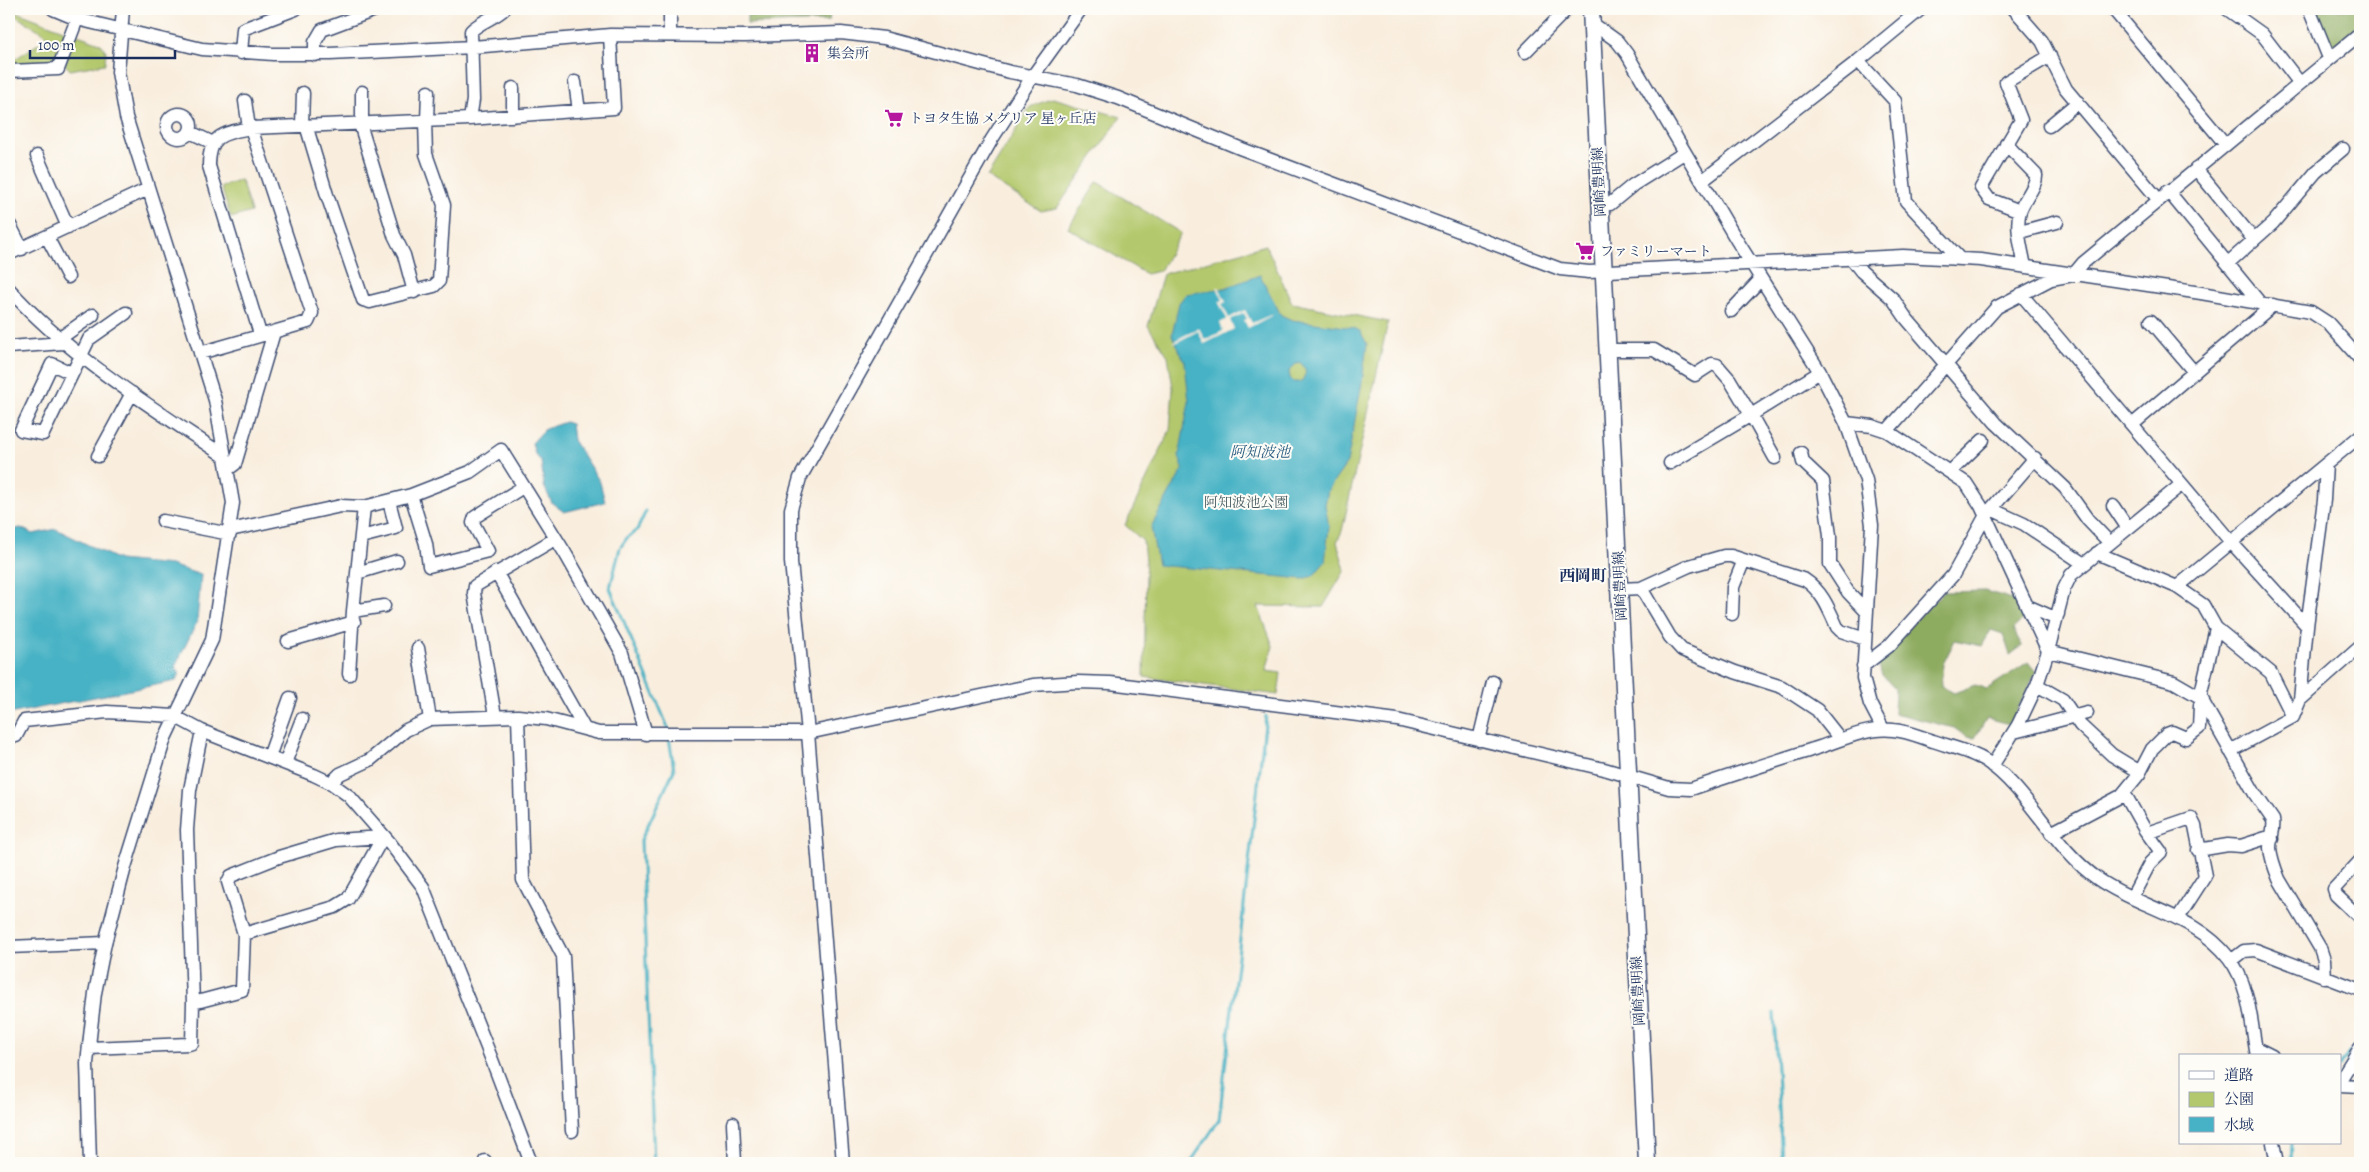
<svg xmlns="http://www.w3.org/2000/svg" width="2369" height="1172" viewBox="0 0 2369 1172" font-family="Alegreya,'Noto Serif JP',serif">
  <rect width="100%" height="100%" fill="#fdfcf7"/>
  <filter id="ink" filterUnits="userSpaceOnUse"><feTurbulence type="fractalNoise" baseFrequency=".02" numOctaves="2"/><feDisplacementMap in="SourceGraphic" scale="10" xChannelSelector="R" yChannelSelector="G"/><feConvolveMatrix kernelMatrix="1 2 1 2 8 2 1 2 1" color-interpolation-filters="sRGB"/></filter>
  <filter id="wash" filterUnits="userSpaceOnUse"><feTurbulence type="fractalNoise" baseFrequency=".0096" numOctaves="4" result="noise"/><feDisplacementMap in="SourceGraphic" scale="20" xChannelSelector="R" yChannelSelector="G"/><feGaussianBlur stdDeviation="1.12" result="paint"/><feColorMatrix in="noise" values="0 0 0 0 0 0 0 0 0 0 0 0 0 0 0 0 0 1.4 0 .05"/><feComposite in="paint" operator="in"/></filter>
  <g filter="url(#wash)">
    <rect width="100%" height="100%" fill="#f9eede"/>
    <!-- green -->
    <path fill="#b3c86c" stroke="#677c65" d="M9,9L66,31L55,63L51,66L9,68V63L38,44L47,35L9,12Z
      M75,34L100,43L106,51L105,64L70,70L65,65Z
      M1053,98L1121,117L1057,208L1041,211L987,177L1030,107Z
      M241,180L251,212L231,218L221,187Z
      M1097,182L1181,233L1160,271L1146,274L1068,228Z
      M1266,245L1292,303L1388,322L1342,531L1337,542L1345,570L1323,607L1258,606L1273,646L1266,671L1281,673L1278,695L1144,677L1146,572L1143,541L1125,525L1170,430L1173,388L1168,356L1148,326L1163,274Z"/>
    <!-- forest -->
    <path fill="#8eac60" stroke="#546e5f" d="M790,9H831L829,21L747,24V15H781Z
      M2314,9H2360V26L2331,49Z
      M1985,591C2001,596 2019,598 2028,615L2013,629L2022,646L2010,655L2003,634L1991,630L1982,646L1955,640L1943,664L1941,686L1954,693L1975,685L1987,689L2028,662L2036,672L2010,724L1987,718L1975,738L1967,737L1954,728L1894,713L1895,689L1882,675L1877,660L1943,592Z"/>
    <!-- water -->
    <path fill="#47b2c5" stroke="#317092" fill-rule="evenodd" d="M1260,275L1281,315L1292,320L1353,328L1360,331L1367,344L1362,382L1347,463L1328,490L1325,505L1329,527L1325,562L1313,576L1303,579L1158,565L1151,527L1183,469L1179,456L1189,402L1185,362L1172,335L1179,303L1186,294L1225,288ZM1301,363C1308,371 1306,374 1301,382H1294L1290,378L1289,371L1296,364Z
      M565,422L571,424L573,440L600,482L605,502L564,512L552,503L544,486L541,461L535,454L532,443L545,429Z
      M21,528L33,534L56,529L119,560L171,565L201,575L197,622L175,667L179,674L176,681L9,714V530Z"/>
    <!-- pier -->
    <path fill="#f9eede" d="M1217,287H1219L1226,302L1222,304L1229,318L1245,310L1252,323L1280,311L1248,328L1244,320L1247,319L1244,313L1230,320L1234,329L1204,344L1198,331L1175,343L1174,341L1199,328L1205,340L1223,331L1220,323L1227,319L1219,303L1223,300Z"/>
    <g fill="none" stroke-linecap="round" stroke-linejoin="round">
      <!-- stream -->
      <path stroke="#47b2c5" stroke-width="3" d="M646,511L637,530L627,538L620,548L610,588L669,730
        M1774,1013L1782,1163
        M2354,1046L2360,1036
        M2340,1067L2350,1051
        M654,1163L641,840L674,770L669,737
        M1190,1163L1219,1120L1266,716
        M2291,1163L2292,1143"/>
    </g>
  </g>
  <g filter="url(#ink)">
    <g fill="none" stroke-linecap="round" stroke-linejoin="round">
      <!-- minor casing -->
      <g stroke="#3c4c71" stroke-width="15">
        <path id="minor" d="M53,9L77,19L202,49L273,54H330L473,47L610,35L745,36L841,33L884,38L1010,72L1077,85L1118,98L1242,149L1560,269L1589,272L1903,256L1981,260L2201,293L2311,312L2328,323L2360,359
          M2014,9L2042,41L2066,89L2158,199
          M2113,9L2226,145
          M2227,9L2262,34L2299,82
          M2309,9L2329,58
          M1592,23L1617,41L1627,54L1736,239L1820,372L1846,423L1866,480L1872,525L1863,678L1870,704L1883,729
          M670,34V9
          M1525,52L1567,9
          M241,53L243,29L296,9
          M315,55V42L322,30L378,9
          M1858,61L1895,101L1906,201L1959,258
          M9,71L58,69L77,19
          M575,82L579,111
          M362,92V123
          M245,101L249,128
          M167 126a12 12 0 1 1 24 0a12 12 0 1 1-24 0Z
          M513,116V88
          M470,119L473,100L471,31C481,21 495,18 504,9
          M427,121L428,92
          M360,124L394,235L404,255L414,292
          M302,125L303,93
          M306,125L327,195L363,300L370,302L434,286L439,281L444,205L426,154L425,121
          M2049,126L2078,102
          M190,132L213,143
          M2006,144L2036,175C2037,186 2024,199 2020,211C2015,227 2022,250 2025,267
          M37,156L68,227
          M2196,169L2254,240
          M1702,181L1858,61L1921,9
          M2168,191L2260,303
          M1600,205L1610,204L1633,185L1684,153
          M2020,211L1989,199L1981,188L2021,120L2006,82L2050,56
          M10,225L22,249
          M2020,232L2057,222
          M47,237L68,277
          M9,254L148,189
          M1851,258L1861,271L1893,299L1906,318L1996,423L2065,488L2088,520L2109,542
          M2228,263L2273,223L2316,172L2343,149
          M9,289C70,357 149,405 224,456
          M2021,294L2231,542L2307,626L2300,700L2293,717L2230,751
          M1731,311L1761,279
          M2151,321L2194,372
          M260,334L209,166C209,134 224,133 251,128L470,119L614,108L610,35
          M59,339L93,315
          M9,347L63,343
          M1607,350H1654L1695,375L1712,364L1717,365L1730,380L1751,415L1670,463
          M200,353L308,322L312,313L251,128
          M71,373L52,364L21,430L43,434L89,339L126,313
          M1846,423L1872,426L1887,431L1966,483L1981,506L2027,606L2050,616L2058,614
          M2132,425L2273,305
          M1887,431L1997,307L2051,279L2073,275L2083,263L2360,34
          M1801,453L1803,462L1823,481L1830,536V564L1848,592L1867,612
          M98,456L132,393
          M1775,458L1751,415L1820,372
          M227,470L235,464L274,332
          M1950,472L1983,440
          M2182,484L2071,575L2064,589L2048,651L2174,682L2200,697L2255,794L2273,820C2275,830 2270,838 2270,848C2271,859 2275,869 2279,879L2320,948L2324,960L2325,978
          M411,495L426,544L429,566L488,551L473,523L475,517L523,487
          M2113,506L2127,527
          M1991,509L2024,524L2084,564
          M163,521L230,534
          M230,530L341,506L364,507L411,495L470,472L501,450L565,553L622,653L646,734
          M361,537L396,528L389,501
          M2097,553L2177,587L2203,605L2216,628L2271,673L2293,717
          M496,572L584,728
          M357,573L397,561
          M2177,587L2360,436
          M1641,588L1670,637L1682,650L1735,672L1782,687L1817,710L1836,734L1838,740
          M1620,589L1641,588L1689,566L1724,556H1731L1805,580C1822,591 1829,609 1837,627L1841,631L1865,639
          M2027,606L2048,651L2037,685
          M353,611L384,606
          M1732,614L1733,587L1744,560
          M2307,626L2324,500L2326,464
          M288,641L354,622
          M418,648L430,719
          M1863,666L1889,646L1953,575L1986,515L2035,458
          M349,674L353,611L364,507
          M2200,697L2216,628
          M2300,700L2360,647
          M495,716L474,593L475,586L555,539
          M518,716L523,880L563,956L572,1131
          M2014,732L2087,713
          M9,736H16L24,721L107,712L174,716L202,731L314,775L331,783L349,796L390,843L423,887L492,1060L531,1163
          M1479,740L1493,682
          M269,757L290,698
          M285,763L302,719
          M1992,766L2018,725L2037,685L2063,700L2080,725L2112,755L2140,772
          M331,783L340,774L370,760L406,730L430,719L518,716L546,719L599,733H808L1033,685L1078,682L1110,683L1397,720L1604,769L1669,788L1691,789C1734,774 1777,761 1820,747C1843,739 1869,727 1893,730C1907,731 1920,737 1933,741C1951,747 1970,751 1986,761C2029,790 2053,848 2098,879C2141,909 2196,915 2229,958C2250,985 2251,1024 2257,1056
          M2121,796L2139,774L2152,749L2167,734L2172,732L2186,738L2199,728L2200,705L2203,700
          M2051,833L2121,796L2127,798L2145,830L2161,852L2150,863L2132,897
          M2147,833L2191,818L2195,826L2205,876L2178,918
          M2198,850L2228,845L2241,846L2266,838L2272,839
          M2358,916L2336,895L2334,889L2360,861
          M244,934L228,882L231,876L279,857L336,840L383,837
          M9,947L105,943
          M2231,961L2244,951L2256,950L2360,990
          M193,1003L242,990L244,934L335,907L348,899L383,837
          M89,1048L189,1044L192,1043L193,1003L187,830L190,790L202,731
          M2256,1048L2272,1056
          M2340,1080L2360,1048
          M2340,1085L2360,1086
          M733,1123L735,1163
          M2273,1143L2277,1163
          M485,1161V1163
          M90,1163L87,1063L95,993L105,943L125,867L165,738L212,640L233,503L215,400L126,117L118,72L123,9
          M843,1163L808,733L791,562V509L800,478L992,139L1032,77L1081,9"/>
      </g>
      <!-- major casing -->
      <g stroke="#3c4c71" stroke-width="19">
        <path id="major" d="M1591,9L1647,1163"/>
      </g>
      <!-- minor -->
      <use href="#minor" stroke="#fff" stroke-width="12"/>
      <!-- major -->
      <use href="#major" stroke="#fff" stroke-width="16"/>
    </g>
  </g>
  <!-- icons -->
  <defs>
    <g id="building-bare" transform="scale(1.5)"><path d="M-4-6H4V6H1V3H-1V6H-4ZM-2.5-4.3h1.7v1.8h-1.7ZM.8-4.3h1.7v1.8H.8ZM-2.5-1h1.7V.8h-1.7ZM.8-1h1.7V.8H.8Z" fill="#b5179e" stroke="#fdfcf7" stroke-width="2.5" paint-order="stroke"/></g>
    <g id="supermarket-bare" transform="scale(1.5)"><path d="M-6-5.5h2.5l.6 2H6L4.5 2H-2.5L-4.4-4H-6ZM-1.5 3.2a1.3 1.3 0 1 0 .1 0ZM3 3.2a1.3 1.3 0 1 0 .1 0Z" fill="#b5179e" stroke="#fdfcf7" stroke-width="2.5" paint-order="stroke"/></g>
  </defs>
  <g fill-rule="evenodd">
    <use href="#building-bare" x="812" y="53"/>
    <use href="#supermarket-bare" x="894" y="118"/>
    <use href="#supermarket-bare" x="1585" y="251"/>
  </g>
  <g text-anchor="middle" dominant-baseline="central" stroke-width="4" stroke-linejoin="round" paint-order="stroke">
    <!-- poi labels -->
    <g font-size="14" fill="#1b2f5e" stroke="#fdfcf7" text-anchor="start">
      <text x="827" y="53">集会所</text>
      <text x="909" y="118">トヨタ生協 メグリア 星ヶ丘店</text>
      <text x="1600" y="251">ファミリーマート</text>
    </g>
    <!-- street labels -->
    <g font-size="14" fill="#1b2f5e" stroke="#fdfcf7">
      <text transform="translate(1599 182) rotate(-93)">岡崎豊明線</text>
      <text transform="translate(1620 586) rotate(-93)">岡崎豊明線</text>
      <text transform="translate(1638 991) rotate(-93)">岡崎豊明線</text>
    </g>
    <!-- park labels -->
    <g font-size="14" fill="#495d62" stroke="#fdfcf7">
      <text x="1246" y="502">阿知波池公園</text>
    </g>
    <!-- water labels -->
    <g font-size="15" font-style="italic" fill="#2a5d82" stroke="#fdfcf7">
      <text x="1260" y="452">阿知波池</text>
    </g>
    <!-- quarter labels -->
    <g font-size="16" font-weight="bold" fill="#1b2f5e" stroke="#fdfcf7">
      <text x="1583" y="576">西岡町</text>
    </g>
  </g>
  <!-- margin -->
  <rect width="2369" height="1172" fill="none" stroke="#fdfcf7" stroke-width="30"/>
  <!-- legend -->
  <rect x="2179" y="1054" width="162" height="90" fill="#fdfcf7" stroke="#a3aaba"/>
  <rect x="2189" y="1071" width="25" height="8" fill="#ffffff" stroke="#a3aaba"/>
  <text x="2224" y="1080" font-size="15" fill="#1b2f5e">道路</text>
  <rect x="2189" y="1092" width="25" height="15" fill="#b3c86c" stroke="#a3aaba"/>
  <text x="2224" y="1104" font-size="15" fill="#1b2f5e">公園</text>
  <rect x="2189" y="1117" width="25" height="15" fill="#47b2c5" stroke="#a3aaba"/>
  <text x="2224" y="1130" font-size="15" fill="#1b2f5e">水域</text>
  <!-- scale -->
  <path d="M30 50v8h145v-8" fill="none" stroke="#1b2f5e" stroke-width="2.5"/>
  <text x="38" y="50" font-size="15" fill="#1b2f5e" stroke="#fdfcf7" stroke-width="4" paint-order="stroke">100 m</text>
</svg>
